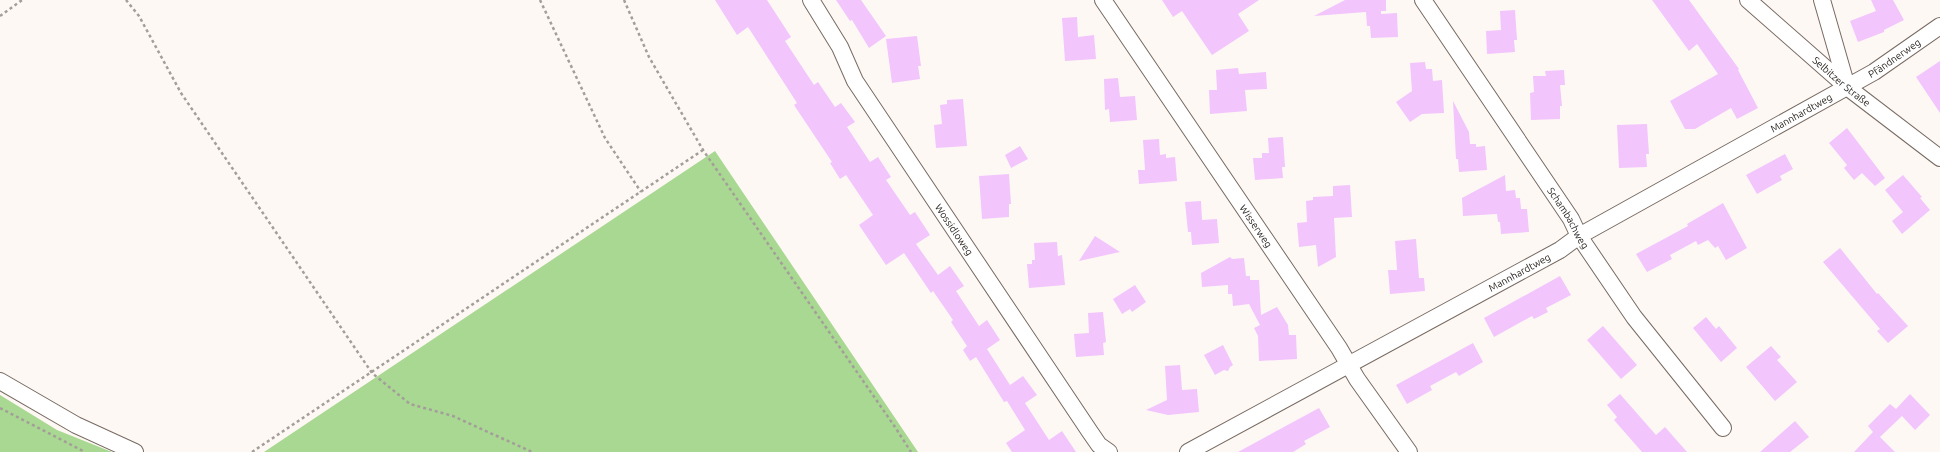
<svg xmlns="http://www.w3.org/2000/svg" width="1940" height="452" viewBox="0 0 1940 452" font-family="Ubuntu,sans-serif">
  <rect width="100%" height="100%" fill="#fef8f4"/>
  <!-- green -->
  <path fill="#a8d891" d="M715,151L918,452H264Z
    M0,395L57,430L112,452H0Z"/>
  <!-- building -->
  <path fill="#f2c5fc" d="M715,0H767L791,37L785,41L814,85L818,82L835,107L841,103L855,122L847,127L870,162L878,157L891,177L886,180L910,215L915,212L930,235L916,244L938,275L950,266L964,286L956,291L979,326L987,320L1000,340L987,349L1010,385L1023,376L1037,395L1025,403L1049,440L1062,431L1076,452H1012L1006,443L1025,430L1007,401L1004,402L976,357L970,361L963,350L967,346L951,322L953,320L933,291L931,293L904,253L886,265L859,225L873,215L846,175L840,179L830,163L832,162L794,105L797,103L748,27L737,35Z
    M836,0H861L886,36L869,48L852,20L850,21Z
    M1162,0H1259L1238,14L1249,31L1212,55L1182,11L1173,17Z
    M1345,0H1386V11H1381V14L1397,13L1398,37L1371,38L1370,26H1367L1366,12L1314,16Z
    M1652,0H1689L1739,69L1738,70L1758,108L1737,119L1731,108L1695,129H1685L1670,101L1718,74L1697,44L1689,51Z
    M1871,0H1893L1904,20L1884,30V32L1858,42L1850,21L1876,11Z
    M1515,10L1517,40H1514L1515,52L1487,54L1486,31L1501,30L1500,11Z
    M1077,17L1078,37L1094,35L1096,59L1065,61L1062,18Z
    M917,36L921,66H918L920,79L892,83L886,39Z
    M1940,61V113L1916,77Z
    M1425,62L1426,69H1432L1433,81L1442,80L1444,113L1422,114L1410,122L1396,102L1412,91L1410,63Z
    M1238,68L1239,74L1266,72L1267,89L1245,90L1247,111L1210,114L1209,90H1217L1216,70Z
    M1564,70L1565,85H1560L1562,106H1560V119L1531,120L1530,93L1534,92L1533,76H1546L1545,71Z
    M1118,78L1120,97L1135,96L1137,120L1110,122L1109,109L1105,110L1104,79Z
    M963,99L967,146L936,148L934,125L942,124L940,105L947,104V100Z
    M1453,101L1469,132L1470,144H1476V147L1485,146L1487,170L1459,172L1458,159H1456Z
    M1647,124L1649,154H1646L1647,167L1619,168L1617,125Z
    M1847,128L1885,178L1875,186L1862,173L1854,180L1844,168L1847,165L1829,143Z
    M1283,137L1285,167H1282L1283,178L1255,180L1253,158H1262V153H1269L1268,138Z
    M1159,139L1160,155L1166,154V158L1175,157L1177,181L1139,184L1138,170H1145L1143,140Z
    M1020,146L1028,159L1011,168L1005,155Z
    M1785,154L1793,169L1780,176L1782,180L1757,194L1746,175Z
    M1009,174L1011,204H1009V217L982,219L979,176Z
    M1505,175L1506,191L1515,190L1516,198H1520L1521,209H1527L1529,232L1501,234L1500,222H1498L1497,214L1463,216L1462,198Z
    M1903,175L1922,197L1920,198L1930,210L1902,234L1892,221L1903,212L1885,190Z
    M1350,185L1352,217L1334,218L1336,257L1318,267L1316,245L1299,247L1297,223L1307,222L1306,201L1313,200V197L1333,196V186Z
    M1201,201L1202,220L1217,219L1219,243L1192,245L1191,232H1188L1185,202Z
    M1723,203L1747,248L1726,260L1718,246L1715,248L1708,240L1698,245L1696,241L1670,255L1672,259L1647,272L1636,254L1688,226L1687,224Z
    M1095,236L1120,252L1079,261Z
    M1416,239L1419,278H1424L1425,291L1390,294L1388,270H1397L1395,241Z
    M1057,242L1058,256L1062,255L1065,285L1029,288L1027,264H1032V260H1035L1034,243Z
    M1840,248L1877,294L1878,293L1908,326L1888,343L1877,331L1880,329L1823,262Z
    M1230,257L1232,259L1244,258L1246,276H1250V280H1259L1261,315L1277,307L1288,325L1289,335H1296L1297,359L1259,361L1258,336L1254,328L1260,325L1249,304L1233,306L1232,294H1228V285L1202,287L1201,273Z
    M1560,276L1571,295L1546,308L1548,312L1534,319L1532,316L1494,337L1484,318Z
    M1135,285L1146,302L1132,312L1130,309L1122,314L1113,299Z
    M1103,312L1106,342L1103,343L1104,355L1076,357L1074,334L1089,333L1088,313Z
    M1706,317L1716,329L1719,326L1737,348L1721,362L1693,328Z
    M1603,326L1637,365L1621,379L1587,340Z
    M1473,343L1483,362L1459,376L1456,372L1430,386L1432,390L1407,404L1396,385Z
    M1223,345L1233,365L1230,367L1228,371L1224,370L1215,375L1204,355Z
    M1771,346L1781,357L1777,360L1797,382L1775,401L1746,367Z
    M1180,365L1182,390L1197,389L1199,412L1168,415L1146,410L1167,400L1165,366Z
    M1620,394L1656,435L1665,427L1687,452H1642L1614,420L1617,417L1607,405Z
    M1910,394L1930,415L1915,430L1902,416L1880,437L1895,452H1854L1873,432L1868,426L1890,404L1896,409Z
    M1319,408L1330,427L1304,441L1306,444L1293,452H1238Z
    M1795,421L1809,437L1790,452H1760Z"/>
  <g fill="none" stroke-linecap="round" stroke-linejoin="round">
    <!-- street casing -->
    <g stroke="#786b63" stroke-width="18">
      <g id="street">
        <path id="s1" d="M811,0L840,47L855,81L1090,432L1099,445L1109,452"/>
        <path id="s2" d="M1103,0L1339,348L1357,379L1409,452"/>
        <path id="s3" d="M1423,0L1571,219L1579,236L1634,317L1723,428"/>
        <path id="s4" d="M1748,0L1847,87L1940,158"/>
        <path d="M1822,0L1847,87"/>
        <path d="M0,381L76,425L135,452"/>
        <path id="s5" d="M1188,452L1560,250L1579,236L1874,72L1940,26"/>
      </g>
    </g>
    <!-- path -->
    <path stroke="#a49e9a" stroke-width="2.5" stroke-dasharray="3 3" stroke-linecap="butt" d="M126,0L139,16L181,93L372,373L410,404L453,416L532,452
      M540,0L605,138L641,192
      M624,0L649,57L703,150L895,427L911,452
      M0,16L22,0
      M0,408L85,452
      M252,452L703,150"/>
    <!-- street -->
    <use href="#street" stroke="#fff" stroke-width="16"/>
  </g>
  <g text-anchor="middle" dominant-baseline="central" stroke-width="3" stroke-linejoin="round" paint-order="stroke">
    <!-- street labels -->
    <g font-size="10" fill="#292420" stroke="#fef8f4">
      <text stroke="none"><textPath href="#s5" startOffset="809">Pfändnerweg</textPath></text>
      <text stroke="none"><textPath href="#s4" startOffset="124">Selbitzer Straße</textPath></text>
      <text stroke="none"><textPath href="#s5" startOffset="701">Mannhardtweg</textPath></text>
      <text stroke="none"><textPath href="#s3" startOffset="262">Schambachweg</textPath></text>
      <text stroke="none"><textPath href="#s2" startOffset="273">Wisserweg</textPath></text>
      <text stroke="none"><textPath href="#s1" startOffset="271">Wossidloweg</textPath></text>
      <text stroke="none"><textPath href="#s5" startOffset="377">Mannhardtweg</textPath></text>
    </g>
  </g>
</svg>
